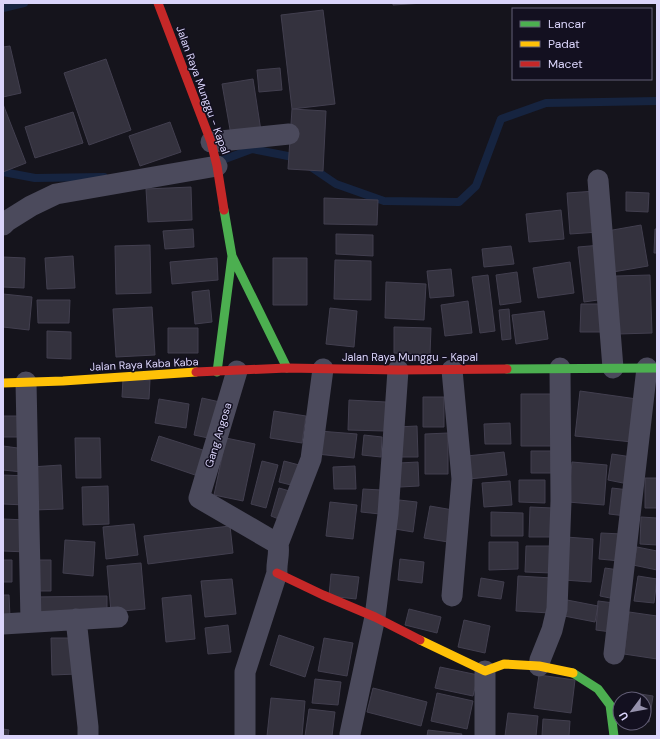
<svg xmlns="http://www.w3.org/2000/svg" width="660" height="739" viewBox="0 0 660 739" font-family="'DM Sans',sans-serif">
  <rect width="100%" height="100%" fill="#15141c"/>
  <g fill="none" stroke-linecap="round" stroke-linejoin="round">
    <!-- stream -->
    <path stroke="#162440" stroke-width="8" d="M3,8L24,3
      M217,162L252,149L298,158
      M308,165L336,184L384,201L459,202L476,186L501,119L546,103L657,101
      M3,172L35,178L104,177"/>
  </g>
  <!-- building -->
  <path fill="#34323e" stroke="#423f4f" d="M393,3H424L393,5Z
    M323,10L335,104L292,109L281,15Z
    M10,46L21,93L3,97V47Z
    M106,59L131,130L89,145L64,73Z
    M280,68L282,90L259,92L257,70Z
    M253,79L261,131L231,135L222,84Z
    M3,104L26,163L3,172Z
    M292,109L326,111L323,171L288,169Z
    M73,112L83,143L35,158L25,127Z
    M170,122L181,152L140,166L129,136Z
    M191,187L192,220L148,222L146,189Z
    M596,191L599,232L570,234L567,193Z
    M626,192L649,193L648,212L626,211Z
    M324,198L378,200L377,225L324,224Z
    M561,210L564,239L529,242L526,214Z
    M641,225L648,266L613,272L607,231Z
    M193,229L194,247L165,249L163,231Z
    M655,229H657V253H654Z
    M336,234L373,235V256L336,254Z
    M150,245L151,293L116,294L115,246Z
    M601,245L605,299L584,302L578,247Z
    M511,246L514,264L484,267L482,249Z
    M73,256L75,288L47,289L45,258Z
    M3,257L25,258L24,288L3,287Z
    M217,258L218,280L172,284L170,262Z
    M273,258H307V305H273Z
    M335,260L371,261V300L334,299Z
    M570,262L574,293L538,298L533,268Z
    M451,269L454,296L430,298L427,271Z
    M517,272L521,302L500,305L496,275Z
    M488,275L495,331L480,333L472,277Z
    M650,275L652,333L618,334L616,276Z
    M386,282L426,284L424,320L385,318Z
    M209,290L212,322L195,324L192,292Z
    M3,294L32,297L29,330L3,327Z
    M37,300H70L69,323H38Z
    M468,301L472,333L445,336L441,305Z
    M581,304H606V332H580Z
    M152,307L155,355L116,357L113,309Z
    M330,308L357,311L354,347L326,344Z
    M509,309L511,339L502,340L499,310Z
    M544,311L548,339L516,344L512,315Z
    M394,327L431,328L430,355L394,353Z
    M168,328H198V353H168Z
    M47,331L71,332V359L47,358Z
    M123,379L150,380L149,399L122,397Z
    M580,391L637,399L632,442L575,436Z
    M521,394H553V446H521Z
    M423,397H444V427H423Z
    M202,398L220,402L213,439L194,435Z
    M159,399L189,404L186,428L155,423Z
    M349,400L386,402L385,431L348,430Z
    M274,411L306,416L302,443L270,438Z
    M3,416H19L20,437H3Z
    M510,423L511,444H485L484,424Z
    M417,426L418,457H398L397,427Z
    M319,431L357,434L354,458L317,454Z
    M448,433V474H425V434Z
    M364,435L382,437L381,457L362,455Z
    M159,436L209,452L201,477L151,460Z
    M75,438H100L101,478H76Z
    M226,438L255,444L243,501L214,495Z
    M3,446L25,449L22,472L3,470Z
    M531,451H551V473H531Z
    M504,452L507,475L469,479L467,456Z
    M612,454L632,457L628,484L608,480Z
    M262,461L278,465L266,508L251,504Z
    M284,461L303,466L299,487L279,482Z
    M418,462L419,486L400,487L399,463Z
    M572,462L607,465L604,505L568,502Z
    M61,465L63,509L33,510L31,467Z
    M355,466L356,489H334L333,467Z
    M3,475L27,476L25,505L3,504Z
    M645,478H657V508H645Z
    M519,480H545V503L519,502Z
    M510,481L512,505L484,507L482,483Z
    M108,486L109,524L83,525L82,487Z
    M279,488L293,492L284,521L271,516Z
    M612,488L629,490L626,516L609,514Z
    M363,489L381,490L380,514L361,512Z
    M399,500L417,502L413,532L395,529Z
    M330,502L357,505L353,539L326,536Z
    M430,506L453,510L448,542L424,538Z
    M530,507L553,508L552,537H529Z
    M491,512L523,513V536H491Z
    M641,517L657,518V545L640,544Z
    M3,519L27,520V552L3,551Z
    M134,524L138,555L106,559L103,527Z
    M230,526L233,553L148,564L144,536Z
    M601,533L622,534L620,561L599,559Z
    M566,537L593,539L591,582L564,580Z
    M65,540L95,542L93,576L63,573Z
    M489,542H518V569L489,570Z
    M526,546H552V573L525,572Z
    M637,547L657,551V570L633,565Z
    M400,559L424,562L422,583L398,580Z
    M3,560H12V582H3Z
    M33,560H51V591H33Z
    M141,563L145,609L111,612L107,566Z
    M605,568L619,570L615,599L600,596Z
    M331,574L359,577L356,599L329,596Z
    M518,576L552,578L550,613L516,611Z
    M638,576L657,579L654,603L634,601Z
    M481,578L504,582L501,599L478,596Z
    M232,579L236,614L205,617L201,581Z
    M3,595H9L10,617H3Z
    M191,595L195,639L166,642L162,598Z
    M107,596V616L35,617L34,597Z
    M562,599L598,606L595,622L559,615Z
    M598,601L614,603L611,632L596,630Z
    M409,609L441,617L437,633L405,625Z
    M629,612L657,616V659L624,654Z
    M464,620L490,626L485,653L458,647Z
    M228,625L231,652L208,654L205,628Z
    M279,635L314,647L305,677L270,665Z
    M51,638H76L77,674L52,675Z
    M324,638L353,643L347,676L318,671Z
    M440,667L478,675L473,696L435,688Z
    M539,675L575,680L571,713L534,708Z
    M315,679L341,682L338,705L312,703Z
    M373,688L427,702L421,726L367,712Z
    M437,693L473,701L467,729L431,721Z
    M634,693L653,696L649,722L644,721V699H633Z
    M271,698L305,701L302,736H267Z
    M309,709L335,712L332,736H305Z
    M508,713L538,716L536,736H505Z
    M543,719L570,721L569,736H542Z
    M3,729L9,730L8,736H3Z
    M428,730L462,734L461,736H427Z"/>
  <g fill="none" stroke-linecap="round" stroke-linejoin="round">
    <!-- street -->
    <path stroke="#4b4a5c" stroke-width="21" d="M211,142L289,134
      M598,180L613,368
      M3,225L7,221L31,206L56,194L217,166
      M237,371L199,498L278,544
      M26,382L31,622
      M452,596L462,479L452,370
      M76,619L88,727V736
      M3,624L118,617
      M614,654L647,368
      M539,666L540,660L552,630L557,609L561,501L560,368
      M350,734L375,617L388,514L398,370
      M245,736V672L277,573C276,563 280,554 278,544L311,459L323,369
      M485,736V671"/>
    <!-- fast -->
    <path stroke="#4caf50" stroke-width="9" d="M232,256L287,368
      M507,369L657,368
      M217,372L232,256L224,210
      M573,673L598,689L610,705L614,736"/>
    <!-- slow -->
    <path stroke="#ffc107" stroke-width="9" d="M3,383L63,381L196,372
      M420,640L485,671L504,664L539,666L573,673"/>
    <!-- jam -->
    <path stroke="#c62828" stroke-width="9" d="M158,3L211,142L217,166L224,210
      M196,372L287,368L398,370L507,369
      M277,573L323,595L375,617L420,640"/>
  </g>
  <g text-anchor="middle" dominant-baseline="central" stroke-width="3" stroke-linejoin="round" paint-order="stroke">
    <!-- street labels -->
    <g font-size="11" fill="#dad4fa" stroke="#131020">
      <text transform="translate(203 90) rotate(70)">Jalan Raya Munggu - Kapal</text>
      <text x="410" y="357">Jalan Raya Munggu - Kapal</text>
      <text transform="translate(144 364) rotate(-3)">Jalan Raya Kaba Kaba</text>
      <text transform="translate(218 435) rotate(-73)">Gang Angosa</text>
    </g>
  </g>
  <!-- border -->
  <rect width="660" height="739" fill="none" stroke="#dad4fa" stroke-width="8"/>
  <!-- legend -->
  <rect x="512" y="8" width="140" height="72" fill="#131020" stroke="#635e77"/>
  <rect x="520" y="21" width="20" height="6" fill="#4caf50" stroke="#635e77"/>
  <text x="548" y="28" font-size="12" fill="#dad4fa">Lancar</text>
  <rect x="520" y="41" width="20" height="6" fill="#ffc107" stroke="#635e77"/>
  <text x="548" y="48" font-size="12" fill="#dad4fa">Padat</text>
  <rect x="520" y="61" width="20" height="6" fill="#c62828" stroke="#635e77"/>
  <text x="548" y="68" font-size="12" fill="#dad4fa">Macet</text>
  <!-- north arrow -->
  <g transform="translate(632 711) rotate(238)"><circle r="19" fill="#131020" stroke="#635e77"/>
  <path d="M0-3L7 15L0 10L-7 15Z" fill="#9591ac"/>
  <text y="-6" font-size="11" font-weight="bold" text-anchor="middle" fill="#dad4fa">U</text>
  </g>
</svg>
